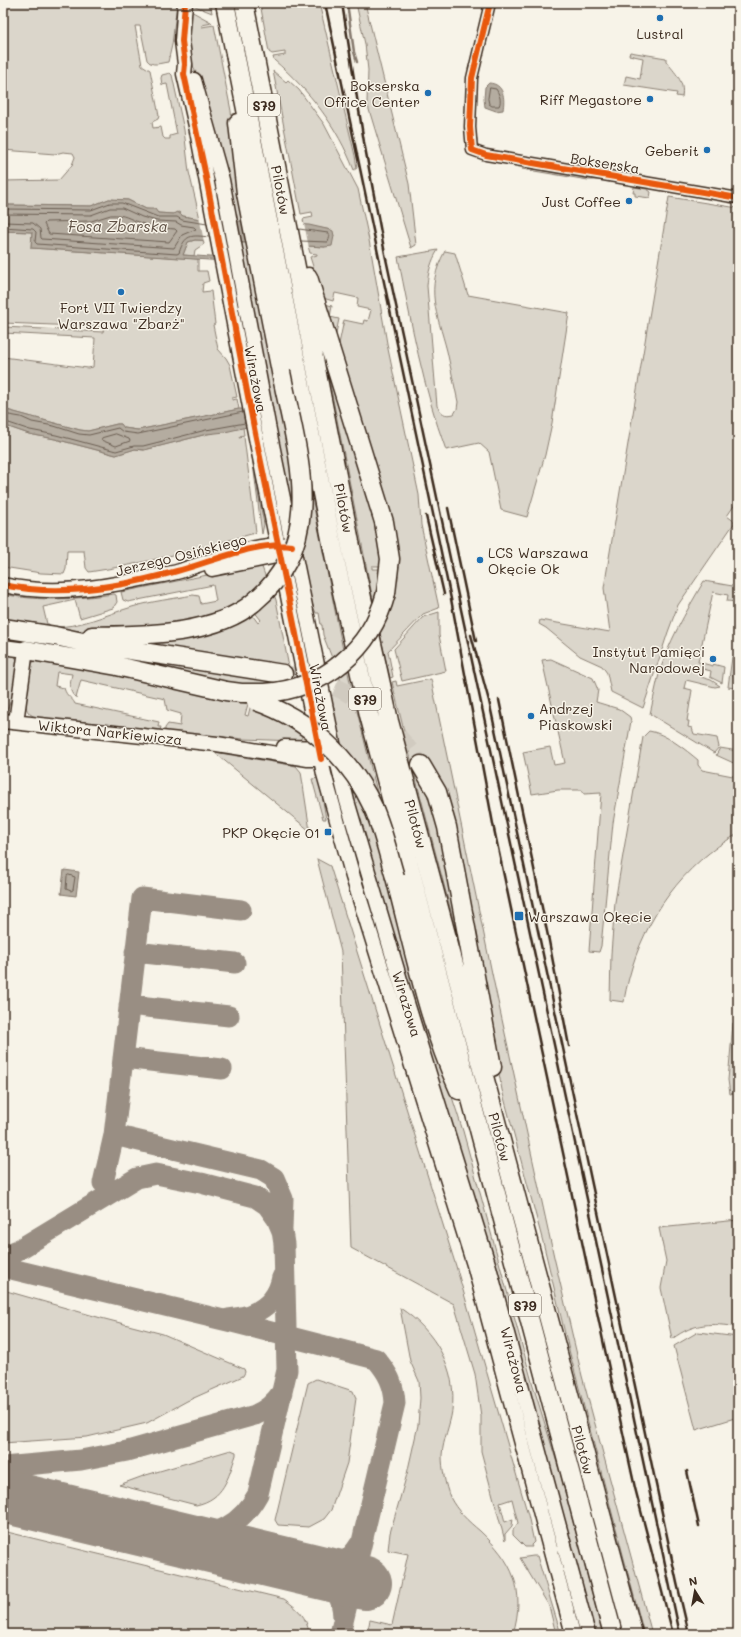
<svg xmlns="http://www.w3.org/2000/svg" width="741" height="1637" viewBox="0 0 741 1637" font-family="Mali,sans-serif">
  <rect width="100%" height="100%" fill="#f7f3e8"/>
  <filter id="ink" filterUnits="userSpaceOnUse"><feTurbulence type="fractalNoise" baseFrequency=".025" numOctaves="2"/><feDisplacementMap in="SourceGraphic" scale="8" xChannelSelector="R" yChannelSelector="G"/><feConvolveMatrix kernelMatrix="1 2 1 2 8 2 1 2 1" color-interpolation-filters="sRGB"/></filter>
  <g filter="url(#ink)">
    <!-- green -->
    <path fill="#dbd6cb" stroke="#8b8074" d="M3,3H177L172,45L168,62C160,63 152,67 147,60L140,26H135L142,65L150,70L159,116L158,119L152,122L153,128L161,127L163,137L165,139H170V136L177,134L167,84L162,85L161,78L162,75L170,73L172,75L184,130L189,172L200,219L183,216L179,212L173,214L158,213L155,210L146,209L128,200L109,199L91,206L3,205V181L59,180L72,165L75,157L73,153L63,152L55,154L3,150Z
      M190,3H210L212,13L190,4Z
      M260,3H319L355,156L357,168L354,170C337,126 310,91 274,60L273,57L285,55V52L272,54L269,52Z
      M356,3H365L409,184L416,245L411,248L367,103L368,70L365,44Z
      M189,10L211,22L212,23L202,25V27L214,25L231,111L235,159L245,213H240L244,214L245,223L235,222L220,154L187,45Z
      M630,52L666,58V61C675,73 685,81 682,97L676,96L677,93L624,85L626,76L640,79L643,58L629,55Z
      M273,71L286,82L288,80L299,90L324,124L358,189L369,240L388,349L419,495L421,525L439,608L423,614L388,651L393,677L390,678L379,629L394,583L338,349L344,320L363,324L364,320L368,321L371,310L357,307L358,298L335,293L333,301L323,298L310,257L317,255V254L310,253L308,246L325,247L334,236L331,230L304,225L303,219L313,217L312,212L301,214Z
      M526,168L603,180H588L522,169Z
      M634,187L647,189L651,192L650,198L635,196V193H633Z
      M669,197L738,208V500L727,516L735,522L678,605L668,632L643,708L611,692L607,673L602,666L580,656L546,628L539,624L540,620L610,632L604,588Z
      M3,231L32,232L31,248L198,259V271H207L209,281L203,283L202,292L211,291L215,324L213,325L218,349L226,358L230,365L237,397L232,398V400L237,399L239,409L138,430L124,428L121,424H117L88,431L80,430L3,409V357L88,368L93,367L95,338L3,333V327L103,332L104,327L3,323Z
      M195,240H203L204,244L195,250L194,256L183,255L188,242Z
      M240,243H250L296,478L294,527Z
      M438,250C431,261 428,273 427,286L437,406C442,414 444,416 454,414L457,409L458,402C454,385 451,368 447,351C437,312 424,290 445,251L455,253L468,295L569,313L552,423L545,455L527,517L501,510L489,452L479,443L446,450C423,388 411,322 398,257Z
      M325,304L332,306L330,317L339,319L334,343Z
      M323,349L377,515L384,566H372V569H383L375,610Z
      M3,425L29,434L55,439L116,455L135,449L144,450L164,445L207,434L243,427L244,435L240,436L239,438L244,437L256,532L255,533C200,548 145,564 89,572L86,568L84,551H67L66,569L64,574L41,573L3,567Z
      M251,448L254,455L257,488L264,524L262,534Z
      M306,468L344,655L334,663L323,635L322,625H321L319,613H316L311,601L300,550Z
      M258,565L262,567L267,581L241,604L191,624L76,631H61L3,622V594C40,602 76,599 114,594L116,595L117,602L113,608L80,618L75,600L43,607L47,624H49L50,627C79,628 105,615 132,607C152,601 173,599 193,595L199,596L201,604L216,601L213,585L128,602L123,600L121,592Z
      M704,581L738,587V602L727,601L728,595L713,592L698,662L713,666V664L724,667L722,683L710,677L711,671L703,669L701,677L711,680L720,686L715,687L686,680L684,688L692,690L687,721H689L688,727L692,728L694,734L717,738L719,747L714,753L650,714C653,702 655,690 658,678C667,644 686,612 704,581Z
      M273,592L276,600L292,683L247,686L3,642V638L121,642L250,612L258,623L261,620L253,610Z
      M439,612V635L446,671L402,681L394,649L423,617Z
      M3,652L13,654L18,661L13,702H10L7,710L3,712Z
      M734,656L733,663L735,664L733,675L736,679L734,688L728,687L732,657Z
      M551,659L593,678L598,690L596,702L619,709L630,717L631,721L613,823L601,946L599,952L589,951L601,793L584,794L582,790H558L532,794L523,752L550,747L554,765L565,763L542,660Z
      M36,660L154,681L248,704L245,715L248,716L251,704L300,728L302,737L300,740L295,741L244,739L165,731V728L168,724L180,726L181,714L167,710L165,699L81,680L76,698C68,691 70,684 72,674L57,672L55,686L64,688C67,698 72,697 75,704L159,722L158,727H161L160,730L35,717C29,714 26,711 26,704L23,703L30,665Z
      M347,668L351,687L342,689L339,674Z
      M431,679L494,983L554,1257L582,1376L652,1634H644L569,1350L543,1242L502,1090L491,1030L437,811L469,979L413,768L392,682L396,681L397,686Z
      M352,691L384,820L339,746L329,696L340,694L338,697L343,699L347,692Z
      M649,731C665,733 686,750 698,760V765L702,770L738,777V834C684,863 644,919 629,978C627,986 625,993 624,1002L610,1000L611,954L615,902L643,737Z
      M720,748L738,751V765L716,755Z
      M214,752L296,766L301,772L310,831Z
      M346,771L364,800L431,1032L463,1131L532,1382L561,1476L603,1634H595L568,1535L399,960Z
      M319,778L326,819H323L312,779Z
      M317,859L330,866L456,1266L528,1515L534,1542L531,1545L532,1547H525L513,1535V1530L518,1523L512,1499L500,1503L505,1522L513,1519L512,1526L505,1534V1541L481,1451V1416L475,1374L454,1304L351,1248L341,952Z
      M738,1022V1083L734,1085V1093L730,1094L728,1080L733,1023Z
      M738,1220V1327C711,1323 695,1322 672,1339L661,1288L666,1261L659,1228Z
      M3,1290L101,1318L163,1334L244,1369L245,1372L243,1376L187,1401L147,1423L87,1437L3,1443Z
      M400,1308C434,1330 458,1369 452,1411C450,1425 443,1440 442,1455C442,1468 445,1485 450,1497C457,1511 468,1521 480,1531C513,1562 526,1589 513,1634H367L370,1620L392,1625L408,1554L388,1550L390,1533L407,1474L418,1425L420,1398L419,1381L410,1361Z
      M698,1332L738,1337V1417L696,1430L674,1346Z
      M316,1379L353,1391L356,1398L347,1463L331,1510L324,1519L309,1527L278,1525L275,1520L308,1383Z
      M231,1450L236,1452V1455C228,1478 224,1499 196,1505L119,1485L146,1475Z
      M3,1531L284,1599C298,1609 307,1616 309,1634H3Z
      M533,1556H537L561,1634H556L549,1606L520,1558Z"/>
    <!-- water -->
    <path fill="#b4aca0" stroke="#84786c" d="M489,83C504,84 505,98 503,110L496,111L485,107L484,99L485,87Z
      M109,199L128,200L146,209H155L158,213L173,214L177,212L183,216L200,219L309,225L331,230L333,231L334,236L332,246L325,247L195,240L188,242L183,255L224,258V261L31,248L32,232L3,231V205L91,206Z
      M3,409L80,430L88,431L117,424H121L124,428L138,430L239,409H272L273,421L225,432L207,434L164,445L144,450L135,449L116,455L55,439L29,434L3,425Z
      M64,870L79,872L76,896L61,894Z"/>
    <!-- pier -->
    <path fill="#f7f3e8" d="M199,216L220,219L225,244L204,242Z
      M278,222L304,223L309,248L283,247Z"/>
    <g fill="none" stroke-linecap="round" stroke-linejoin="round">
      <!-- shore -->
      <path stroke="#6b5e52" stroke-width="1" d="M490,88L496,89C499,94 502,100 499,106H492L489,104L488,99Z
        M3,209L91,210L110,203H122L158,217H177L182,220L207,224
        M3,214L91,215L110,208H122L142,217L157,221L176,222L181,225L194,227L196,229L182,235L174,248L42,239L41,238L40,229L33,223L3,222
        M111,215C125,214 129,219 141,223C151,227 163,228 175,229L177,231L169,242L49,234L44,224L46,222L91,221Z
        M3,227L33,229L36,232L35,242L37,244L177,254L179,253C185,234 191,235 209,237
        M299,229L328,233L330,236L328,242L301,241
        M3,414L21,417L32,422L54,426L79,434L89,435L118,428L123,432L138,434L243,412
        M3,421L30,430L56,435L116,451L134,446H143L163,441L206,430L245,423
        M116,434L129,439L130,441L116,446L101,440L102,438Z
        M69,875L75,877L73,890L71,891L66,889L67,876Z"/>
      <!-- stream -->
      <path stroke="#84786c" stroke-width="2.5" d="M347,3L354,52L357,62"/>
      <!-- taxiway -->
      <path stroke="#998e83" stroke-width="21" d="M135,952L235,963
        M129,1005L229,1016
        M123,1058L222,1069
        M114,1135L261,1170L274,1178L283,1199L282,1229
        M103,1183L114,1135L142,898L241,910
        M3,1256L18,1250L137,1178L156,1174L201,1183L255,1197L267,1205L277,1219L282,1231L284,1244L287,1370L258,1494C241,1525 217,1536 183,1539
        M3,1267L236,1323L376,1359C388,1373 394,1384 395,1403L340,1634
        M228,1319C254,1317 277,1305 282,1277
        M3,1467L81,1460L127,1451L255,1415C267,1410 275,1403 282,1392
        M343,1617C342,1592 333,1585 313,1571C337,1567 347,1565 360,1544"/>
      <!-- runway -->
      <path stroke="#998e83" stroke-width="54" d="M3,1496L365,1583"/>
      <!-- highway-tunnel -->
      <path stroke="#d1cbc0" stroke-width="18" stroke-dasharray="18 9" stroke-linecap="butt" d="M283,674C297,677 311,678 325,683C367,697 395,731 421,765"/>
      <!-- street casing -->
      <g stroke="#3b2a1e" stroke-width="13">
        <path id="street" d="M490,3L472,78L470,127L472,150L486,155L738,198"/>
      </g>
      <!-- secondary casing -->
      <g stroke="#3b2a1e" stroke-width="17">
        <path id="secondary" d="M185,3L182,41L185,64L184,74L196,126L255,433L324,774L353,877L475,1268L573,1634
          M194,80L222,180L269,430L334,748L347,801L403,990L489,1267L588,1634
          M212,569L281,555L287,550
          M3,585C50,595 95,589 141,579C154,576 167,575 180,571C207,562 260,542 288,545
          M3,647L26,650L16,722
          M3,721L217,744L308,759H330
          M284,747L327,748"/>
      </g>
      <!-- highway casing -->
      <g stroke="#3b2a1e" stroke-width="21">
        <path id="highway" d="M225,3L336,564L369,715L613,1634
          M244,3L353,557L389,721L633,1634
          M238,123L246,193L281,372
          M308,277L384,522L390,559L386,593
          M3,628L55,636L92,644L283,674
          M92,636C142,635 215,636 254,602
          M26,650L117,666L226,691L241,693H265
          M421,765L437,792L447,827L492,1067
          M395,877C414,949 428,1022 459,1090"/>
      </g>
      <!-- street -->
      <use href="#street" stroke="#f7f3e8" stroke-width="10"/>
      <!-- secondary -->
      <use href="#secondary" stroke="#f7f3e8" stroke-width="14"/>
      <!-- highway -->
      <use href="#highway" stroke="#f7f3e8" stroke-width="18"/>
      <!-- rail -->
      <path stroke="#3b2a1e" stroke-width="2.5" d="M325,3L451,599L494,829L611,1378L635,1488L673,1634
        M342,3L364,142L385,254L680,1634
        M448,508L476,641
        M426,516L444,594
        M471,635L489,701L677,1583L689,1634
        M499,700L549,941L569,1046
        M687,1471L699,1526"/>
      <!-- highway-bridge casing -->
      <g stroke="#3b2a1e" stroke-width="21" stroke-linecap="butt">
        <path id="highway-bridge" d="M254,602C329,540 297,453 281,372
          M265,693C324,689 371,650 386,593
          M256,701C308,719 350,757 373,807C383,829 388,854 395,877"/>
      </g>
      <!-- highway-bridge -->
      <use href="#highway-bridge" stroke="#f7f3e8" stroke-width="18"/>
      <!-- cycleway casing -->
      <g stroke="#f7f3e8" stroke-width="8">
        <path id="cycleway" d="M185,3L182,41L185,64L184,74L204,167L255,433L278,544L321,759
          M490,3L472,78L470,127L472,150L486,155L738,198
          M3,585C60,597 122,587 177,571C213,562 255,541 292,546"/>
      </g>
      <!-- cycleway -->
      <use href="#cycleway" stroke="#e8590c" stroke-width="6"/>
    </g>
  </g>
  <!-- markers -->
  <g fill="#1f6fb2" stroke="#f7f3e8" stroke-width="1.5">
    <circle cx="660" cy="18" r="4"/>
    <circle cx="428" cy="93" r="4"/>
    <circle cx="650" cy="99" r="4"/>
    <circle cx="707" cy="150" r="4"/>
    <circle cx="629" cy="201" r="4"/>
    <circle cx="121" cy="292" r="4"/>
    <circle cx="480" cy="560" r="4"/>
    <circle cx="713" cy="659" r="4"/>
    <circle cx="531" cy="716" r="4"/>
    <rect x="324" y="828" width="8" height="8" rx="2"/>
    <rect x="514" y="911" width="10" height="10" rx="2"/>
  </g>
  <g text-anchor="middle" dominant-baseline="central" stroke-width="3" stroke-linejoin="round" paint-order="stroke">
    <!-- shield labels -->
    <g fill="#f7f3e8" stroke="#73665b" stroke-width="1">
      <rect x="248" y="94" width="32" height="22" rx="3"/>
      <rect x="349" y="688" width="32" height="22" rx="3"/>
      <rect x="509" y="1294" width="32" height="22" rx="3"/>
    </g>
    <g font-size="13" font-weight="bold" fill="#3b2a1e">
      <text x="264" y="105">S79</text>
      <text x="365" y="699">S79</text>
      <text x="525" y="1305">S79</text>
    </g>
    <!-- poi labels -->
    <g font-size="14" fill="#3b2a1e" stroke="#f7f3e8" text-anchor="end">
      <text x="660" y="33" text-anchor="middle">Lustral</text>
      <text x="420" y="85">Bokserska<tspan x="420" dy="16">Office Center</tspan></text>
      <text x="642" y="99">Riff Megastore</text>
      <text x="699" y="150">Geberit</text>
      <text x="621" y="201">Just Coffee</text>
      <text x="121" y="307" text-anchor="middle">Fort VII Twierdzy<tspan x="121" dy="16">Warszawa "Zbarż"</tspan></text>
      <text x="488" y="552" text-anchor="start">LCS Warszawa<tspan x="488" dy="16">Okęcie Ok</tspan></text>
      <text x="705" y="651">Instytut Pamięci<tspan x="705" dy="16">Narodowej</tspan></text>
      <text x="539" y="708" text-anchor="start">Andrzej<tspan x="539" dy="16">Piaskowski</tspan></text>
      <text x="320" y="832">PKP Okęcie 01</text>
      <text x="528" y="916" text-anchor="start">Warszawa Okęcie</text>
    </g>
    <!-- street labels -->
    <g font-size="14" fill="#3b2a1e" stroke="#f7f3e8">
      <text transform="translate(605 163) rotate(9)">Bokserska</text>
      <text transform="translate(281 190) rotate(79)">Pilotów</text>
      <text transform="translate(256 379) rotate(79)">Wirażowa</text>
      <text transform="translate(344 508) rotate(79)">Pilotów</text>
      <text transform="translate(181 555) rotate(-14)">Jerzego Osińskiego</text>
      <text transform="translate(321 697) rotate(79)">Wirażowa</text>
      <text transform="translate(110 732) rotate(6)">Wiktora Narkiewicza</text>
      <text transform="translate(416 824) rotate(75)">Pilotów</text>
      <text transform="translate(407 1004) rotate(73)">Wirażowa</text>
      <text transform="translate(500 1137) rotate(75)">Pilotów</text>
      <text transform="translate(514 1360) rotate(75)">Wirażowa</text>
      <text transform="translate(583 1450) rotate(75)">Pilotów</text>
    </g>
    <!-- water labels -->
    <g font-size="15" font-style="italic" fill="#5f5145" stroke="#f7f3e8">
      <text x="118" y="226">Fosa Zbarska</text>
    </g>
  </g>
  <!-- margin -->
  <rect width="741" height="1637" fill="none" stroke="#f7f3e8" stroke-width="16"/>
  <rect x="8" y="8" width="725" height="1621" fill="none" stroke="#3b2a1e" stroke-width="1.5" filter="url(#ink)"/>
  <!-- north arrow -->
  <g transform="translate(695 1591) rotate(349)" stroke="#f7f3e8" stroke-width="3" paint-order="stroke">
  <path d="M0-3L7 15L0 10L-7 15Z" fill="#3b2a1e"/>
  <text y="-6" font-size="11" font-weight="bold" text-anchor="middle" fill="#3b2a1e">N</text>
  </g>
</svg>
